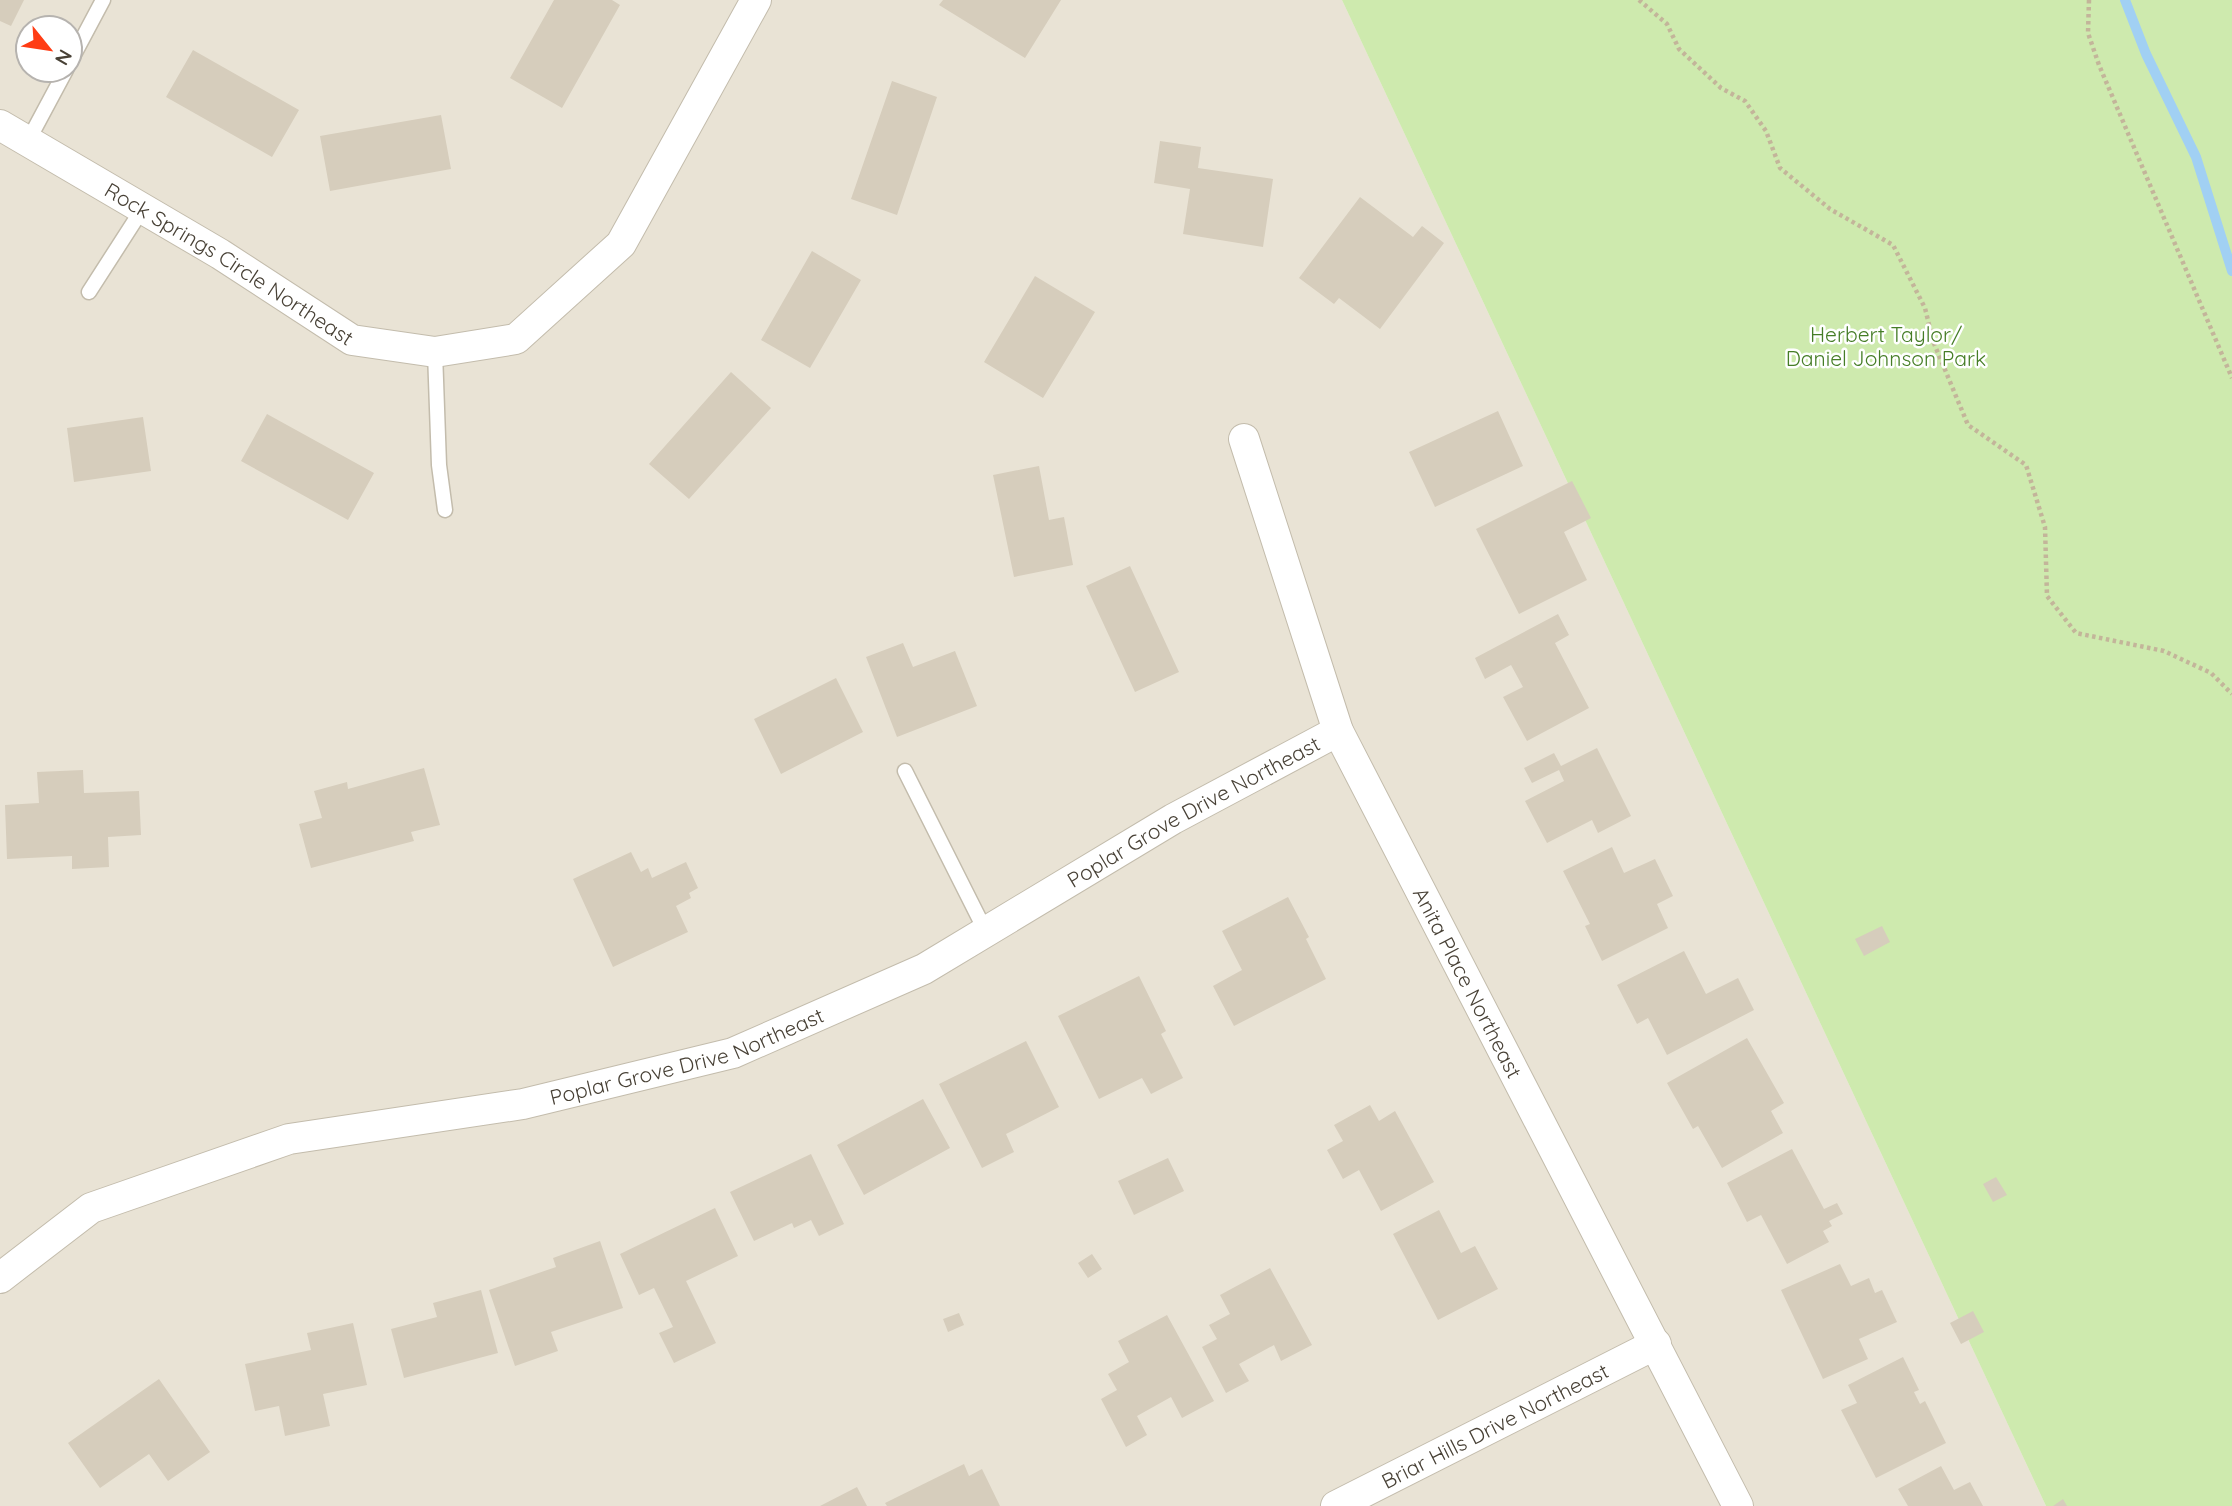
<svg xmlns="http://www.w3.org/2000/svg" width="2232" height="1506" viewBox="0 0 2232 1506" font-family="Quicksand,sans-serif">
  <rect width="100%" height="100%" fill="#f4f1e7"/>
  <!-- residential -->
  <path fill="#e9e3d5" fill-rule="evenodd" d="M0,0H1342L2046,1506H0ZM28,28H70V70H28Z"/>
  <!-- green -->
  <path fill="#ceeaae" d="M1342,0H2232V1506H2046Z"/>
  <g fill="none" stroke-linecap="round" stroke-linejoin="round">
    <!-- stream -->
    <path stroke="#a1d0f3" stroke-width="10" d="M2125,0L2146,54L2196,157L2232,271"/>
  </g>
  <!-- building -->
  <path fill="#d6cdbc" d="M0,0H24L11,26L0,21Z
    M554,0H612L620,5L562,108L510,78Z
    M943,0H1061L1025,58L939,5Z
    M193,50L299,110L272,157L166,97Z
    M892,81L937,97L897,215L851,199Z
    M441,115L451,169L330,191L320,136Z
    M1160,141L1201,147L1198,168L1273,179L1263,247L1183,234L1190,189L1154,183Z
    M1360,197L1413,237L1422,226L1444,243L1380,329L1339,298L1334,304L1299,278Z
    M812,251L861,280L810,368L761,340Z
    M1035,276L1095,312L1043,398L984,362Z
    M731,372L771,408L689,499L649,464Z
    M1498,411L1523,466L1435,507L1409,452Z
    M267,414L374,473L348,520L241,461Z
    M143,417L151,471L74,482L67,428Z
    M1039,466L1049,520L1064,517L1073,565L1014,577L993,475Z
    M1572,481L1591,518L1564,532L1587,580L1519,614L1476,529Z
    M1130,566L1179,672L1135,692L1086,586Z
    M1558,614L1569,635L1555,643L1589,708L1527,741L1503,697L1523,687L1511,665L1485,679L1475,658Z
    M903,643L913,667L955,651L977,706L897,737L866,657Z
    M836,678L863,732L781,774L754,719Z
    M1597,748L1631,816L1598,833L1592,820L1547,843L1525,801L1564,781L1559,770L1532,783L1524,768L1554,753L1561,766Z
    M424,768L440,825L411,832L414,841L311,868L299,824L322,818L314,791L347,782L348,789Z
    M83,770L84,793L139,791L141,835L108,837L109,867L72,869V856L7,859L5,805L39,803L37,772Z
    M1612,847L1624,873L1655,859L1673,896L1657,904L1668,928L1602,961L1585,926L1590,924L1563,871Z
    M631,852L641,872L648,868L652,878L686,862L698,888L689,893L691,898L676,906L688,932L613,967L573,879Z
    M1288,897L1309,937L1306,939L1326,979L1234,1026L1213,986L1242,970L1222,931Z
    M1882,926L1890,942L1864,956L1855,939Z
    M1684,951L1706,994L1738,978L1754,1010L1667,1055L1648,1018L1637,1024L1617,985Z
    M1139,976L1166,1031L1161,1034L1183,1078L1151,1094L1142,1078L1099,1099L1058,1016Z
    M1747,1038L1784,1103L1771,1111L1783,1133L1722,1168L1698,1126L1693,1129L1667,1083Z
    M1026,1041L1059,1107L1006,1134L1014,1152L982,1168L939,1084Z
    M923,1099L950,1148L864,1195L837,1145Z
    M1370,1105L1379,1121L1395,1111L1434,1182L1381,1211L1359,1170L1343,1179L1327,1150L1343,1141L1334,1125Z
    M1792,1149L1824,1209L1837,1203L1843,1214L1829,1221L1832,1226L1823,1231L1829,1242L1787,1264L1761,1215L1747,1222L1727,1183Z
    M811,1154L844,1224L819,1236L811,1220L794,1228L792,1223L754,1241L730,1192Z
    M1168,1158L1184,1191L1134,1215L1118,1181Z
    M1996,1177L2007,1195L1993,1202L1983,1184Z
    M715,1208L738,1256L686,1281L716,1343L674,1363L659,1333L673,1327L654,1288L639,1295L620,1254Z
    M1439,1210L1461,1253L1475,1246L1498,1289L1438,1320L1393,1234Z
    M600,1241L623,1308L551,1332L558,1351L515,1366L489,1290L556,1267L553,1258Z
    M1092,1254L1102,1269L1088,1278L1078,1263Z
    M1840,1264L1851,1286L1869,1278L1875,1293L1882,1290L1897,1322L1859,1339L1868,1359L1823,1379L1781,1290Z
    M1270,1268L1312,1345L1281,1361L1274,1345L1239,1364L1249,1381L1226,1393L1202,1347L1217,1339L1209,1325L1230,1314L1220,1295Z
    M481,1290L498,1353L404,1378L391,1329L437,1317L433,1303Z
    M1973,1311L1984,1332L1961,1344L1950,1323Z
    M959,1313L964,1325L948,1332L943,1319Z
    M1167,1315L1214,1401L1182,1418L1171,1397L1137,1416L1147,1435L1126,1447L1101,1399L1117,1390L1108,1374L1129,1362L1118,1341Z
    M353,1323L367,1385L323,1394L330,1426L285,1436L279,1406L255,1411L245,1364L311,1350L307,1333Z
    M1903,1357L1919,1390L1914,1392L1920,1404L1925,1401L1946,1443L1876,1478L1841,1410L1857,1403L1848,1385Z
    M159,1379L210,1452L168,1481L149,1454L100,1488L68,1443Z
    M964,1464L969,1476L982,1469L1000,1506H887L885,1503Z
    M1941,1466L1954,1490L1970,1482L1983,1506H1908L1898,1489Z
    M857,1487L867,1506H820Z
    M2063,1499L2067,1506H2053Z"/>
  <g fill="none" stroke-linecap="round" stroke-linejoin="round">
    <!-- lane casing -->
    <g stroke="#c3bcac" stroke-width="17">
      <path id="lane" d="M70,62L103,0
        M28,141L66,70
        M89,292L143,208
        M435,352L439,465L445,510
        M905,771L986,932"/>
    </g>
    <!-- street casing -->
    <g stroke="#c3bcac" stroke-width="32">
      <g id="street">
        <path id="s1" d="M0,125L220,254L352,340L435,352L516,339L621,244L756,0"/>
        <path id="s2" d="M1244,439L1338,731L1738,1506"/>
        <path id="s3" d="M0,1278L91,1208L289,1139L523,1104L733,1053L924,969L1173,819L1338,731"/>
        <path id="s4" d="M1336,1506L1656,1344"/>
      </g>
    </g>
    <!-- path -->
    <path stroke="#c3b59a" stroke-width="4.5" stroke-dasharray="3.5 3.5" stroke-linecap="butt" d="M1639,0L1667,24L1679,49L1721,88L1745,101L1766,131L1780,168L1830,209L1893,245L1925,308L1933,341L1968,425L2026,465L2045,527L2047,596L2076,633L2164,651L2211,673L2232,694
      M2089,0L2088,33L2099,65L2232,378"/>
    <!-- lane -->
    <use href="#lane" stroke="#fff" stroke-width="14"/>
    <!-- street -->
    <use href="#street" stroke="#fff" stroke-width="30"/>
  </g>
  <g text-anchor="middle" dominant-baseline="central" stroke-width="5" stroke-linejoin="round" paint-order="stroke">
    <!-- street labels -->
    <g font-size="21" fill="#484136" stroke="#fff">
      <text stroke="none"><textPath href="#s1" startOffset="268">Rock Springs Circle Northeast</textPath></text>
      <text stroke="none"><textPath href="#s3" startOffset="1298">Poplar Grove Drive Northeast</textPath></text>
      <text stroke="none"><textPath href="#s2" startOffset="590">Anita Place Northeast</textPath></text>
      <text stroke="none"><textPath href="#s3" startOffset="732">Poplar Grove Drive Northeast</textPath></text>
      <text stroke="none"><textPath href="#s4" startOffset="178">Briar Hills Drive Northeast</textPath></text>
    </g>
    <!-- park labels -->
    <g font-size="21" fill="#457d26" stroke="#fff">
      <text x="1886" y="334">Herbert Taylor/<tspan x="1886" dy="24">Daniel Johnson Park</tspan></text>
    </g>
  </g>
  <!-- north arrow -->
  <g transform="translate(49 49) rotate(120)"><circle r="33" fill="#ffffff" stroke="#b6b3af" stroke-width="2"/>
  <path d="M0-5L12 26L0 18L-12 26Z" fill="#ff3c14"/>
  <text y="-10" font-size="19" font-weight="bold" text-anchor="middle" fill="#484136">N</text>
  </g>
</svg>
